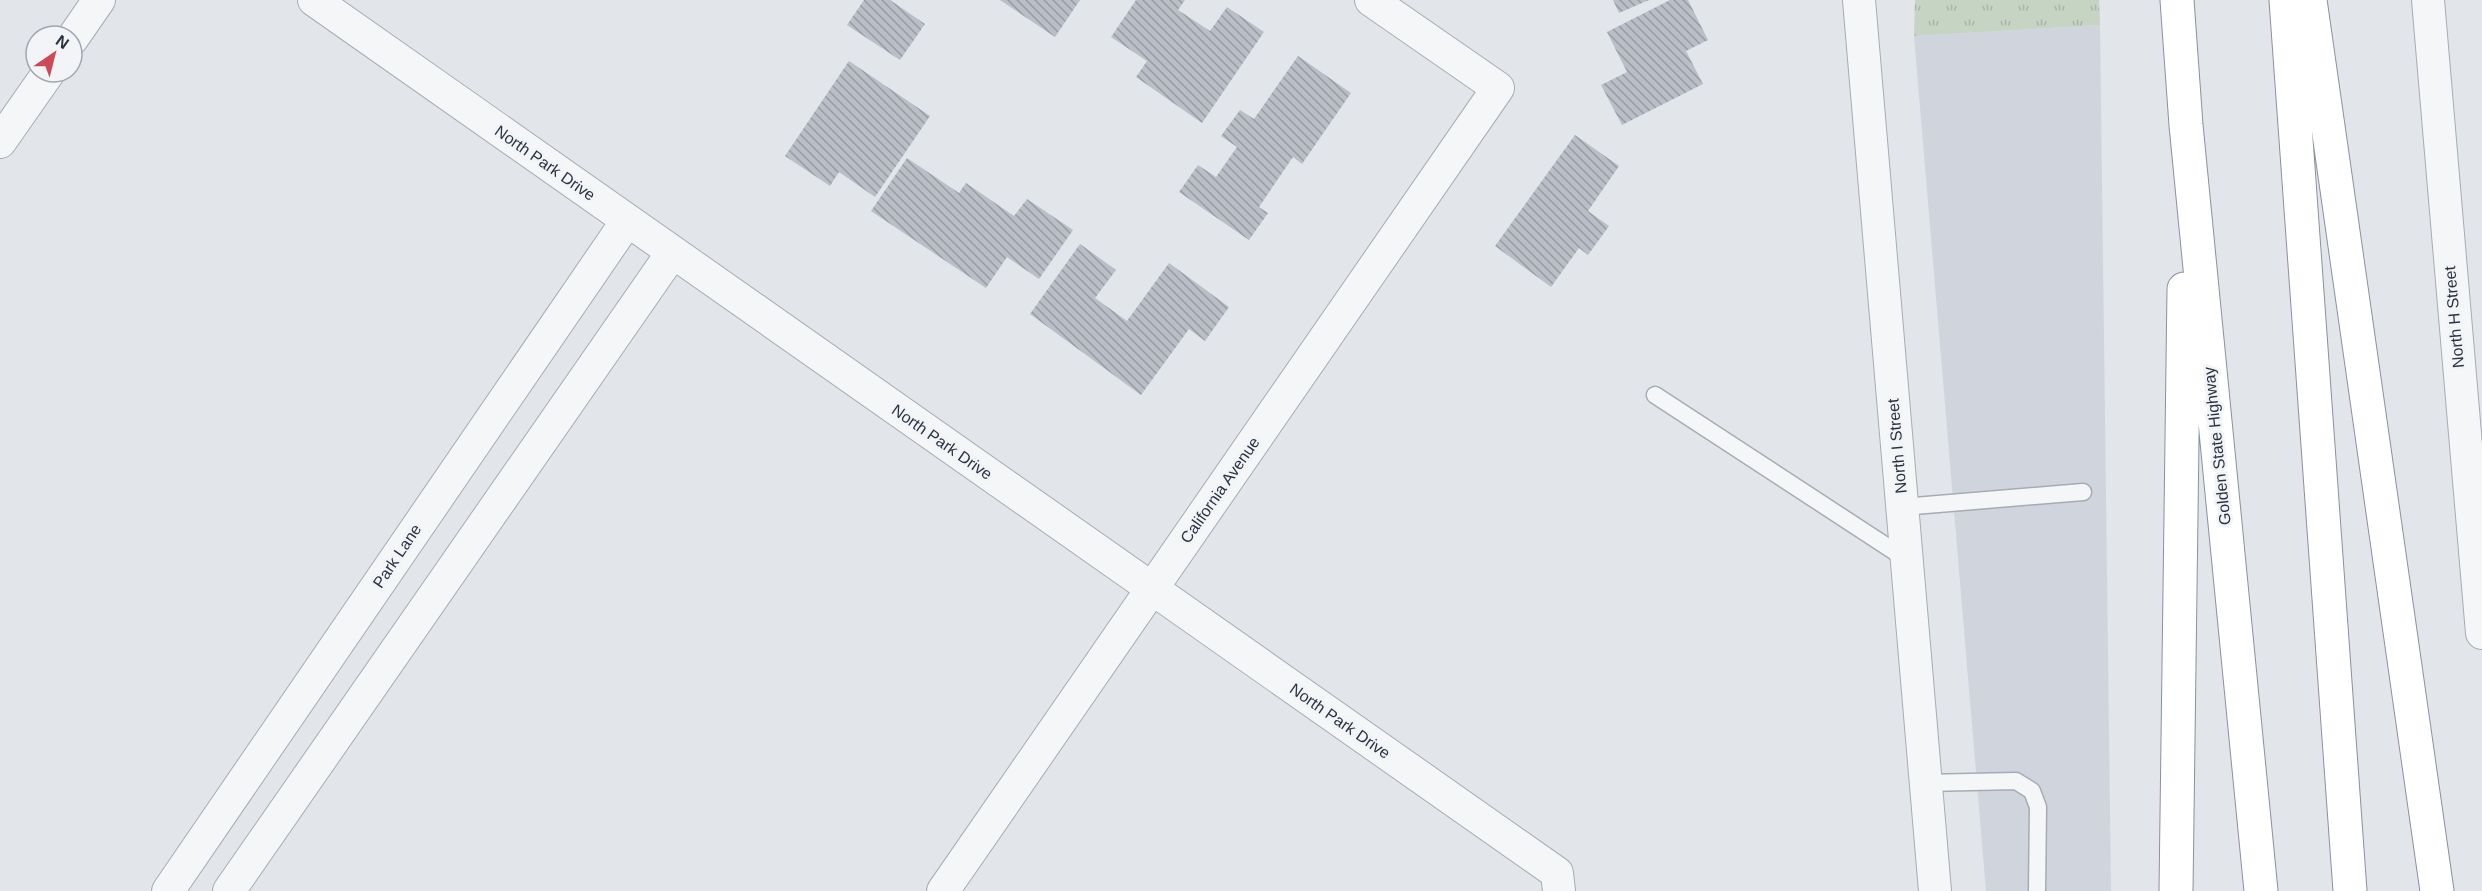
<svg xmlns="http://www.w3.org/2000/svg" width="2482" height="891" viewBox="0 0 2482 891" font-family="Helvetica,sans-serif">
  <defs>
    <pattern id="grass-tufts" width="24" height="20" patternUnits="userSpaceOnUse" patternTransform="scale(1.5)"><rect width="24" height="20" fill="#c6d4c3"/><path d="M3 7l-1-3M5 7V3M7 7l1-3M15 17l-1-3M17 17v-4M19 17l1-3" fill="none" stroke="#aab6a9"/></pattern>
    <pattern id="building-back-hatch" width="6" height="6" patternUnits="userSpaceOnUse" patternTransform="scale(1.5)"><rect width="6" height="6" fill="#b9bec7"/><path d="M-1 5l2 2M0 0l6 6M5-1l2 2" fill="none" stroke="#979ba3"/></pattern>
  </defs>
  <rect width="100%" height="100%" fill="#e2e5ea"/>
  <!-- built -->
  <path fill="#d0d4dc" d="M2100,25L2111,891H1986L1914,36Z"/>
  <!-- grass -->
  <path fill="url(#grass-tufts)" d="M1915,0H2099L2100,25L1914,36Z"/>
  <!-- building -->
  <path fill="url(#building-back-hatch)" d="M864,0H890L925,24L900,60L847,25Z
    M1000,0H1080L1055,37Z
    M1136,0H1185L1178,10L1210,31L1227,7L1264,32L1202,123L1136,77L1147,61L1111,37Z
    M1613,0H1649L1619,13Z
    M1670,0H1688L1708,40L1686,51L1703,84L1622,125L1601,85L1627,72L1607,32Z
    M1298,56L1351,93L1302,164L1293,157L1259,207L1268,213L1249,240L1179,192L1198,165L1216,177L1237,147L1221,136L1240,110L1254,119Z
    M849,61L930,116L875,197L839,172L830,186L785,156Z
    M1575,135L1619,166L1588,211L1609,226L1588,255L1579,248L1551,287L1495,246Z
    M907,158L959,193L966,183L1014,216L1027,199L1073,230L1039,279L1007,257L986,288L871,211Z
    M1080,244L1116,270L1095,298L1127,321L1169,263L1229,307L1205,341L1189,329L1141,395L1030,314Z"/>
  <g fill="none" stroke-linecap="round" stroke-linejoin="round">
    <!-- lane casing -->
    <g stroke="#a7acb4" stroke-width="19">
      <path id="lane" d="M1655,395L1906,559
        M1902,507L2083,492
        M1925,783L2016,781L2032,791L2038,807L2037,891"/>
    </g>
    <!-- street casing -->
    <g stroke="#a7acb4" stroke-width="34">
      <path id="street" d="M314,0L1557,873L1559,891
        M1859,0L1935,891
        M2428,0L2482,633
        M72,39L99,0
        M0,142L49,72
        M168,891L627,221
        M229,891L672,253
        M943,891L1498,88L1371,0"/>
    </g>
    <!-- highway casing -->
    <g stroke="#8991a1" stroke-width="35">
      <path id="highway" d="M2177,0L2186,125L2261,891
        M2286,0L2350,891
        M2310,0L2437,891
        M2176,891L2184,289"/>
    </g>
    <!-- lane -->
    <use href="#lane" stroke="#f5f6f8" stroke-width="16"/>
    <!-- street -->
    <use href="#street" stroke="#f5f6f8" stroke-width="32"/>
    <!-- highway -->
    <use href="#highway" stroke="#fff" stroke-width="33"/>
  </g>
  <g text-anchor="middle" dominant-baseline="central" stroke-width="6" stroke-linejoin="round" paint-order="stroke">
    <!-- street labels -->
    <g font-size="16" fill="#2a3242" stroke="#f2f4f7">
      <text transform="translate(545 163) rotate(35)">North Park Drive</text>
      <text transform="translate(2454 317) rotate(-95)">North H Street</text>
      <text transform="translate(942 442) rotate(35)">North Park Drive</text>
      <text transform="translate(1897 446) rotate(-95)">North I Street</text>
      <text transform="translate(2217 446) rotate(-96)">Golden State Highway</text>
      <text transform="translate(1220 490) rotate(-55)">California Avenue</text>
      <text transform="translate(397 556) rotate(-56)">Park Lane</text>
      <text transform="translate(1340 721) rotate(35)">North Park Drive</text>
    </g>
  </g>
  <!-- north arrow -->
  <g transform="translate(54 54) rotate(35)"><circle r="28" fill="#f2f4f7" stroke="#a2a6af" stroke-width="1.5"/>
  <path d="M0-4.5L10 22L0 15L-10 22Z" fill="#cd4956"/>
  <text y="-9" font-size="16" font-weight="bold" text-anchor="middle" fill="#2a3242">N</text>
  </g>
</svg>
